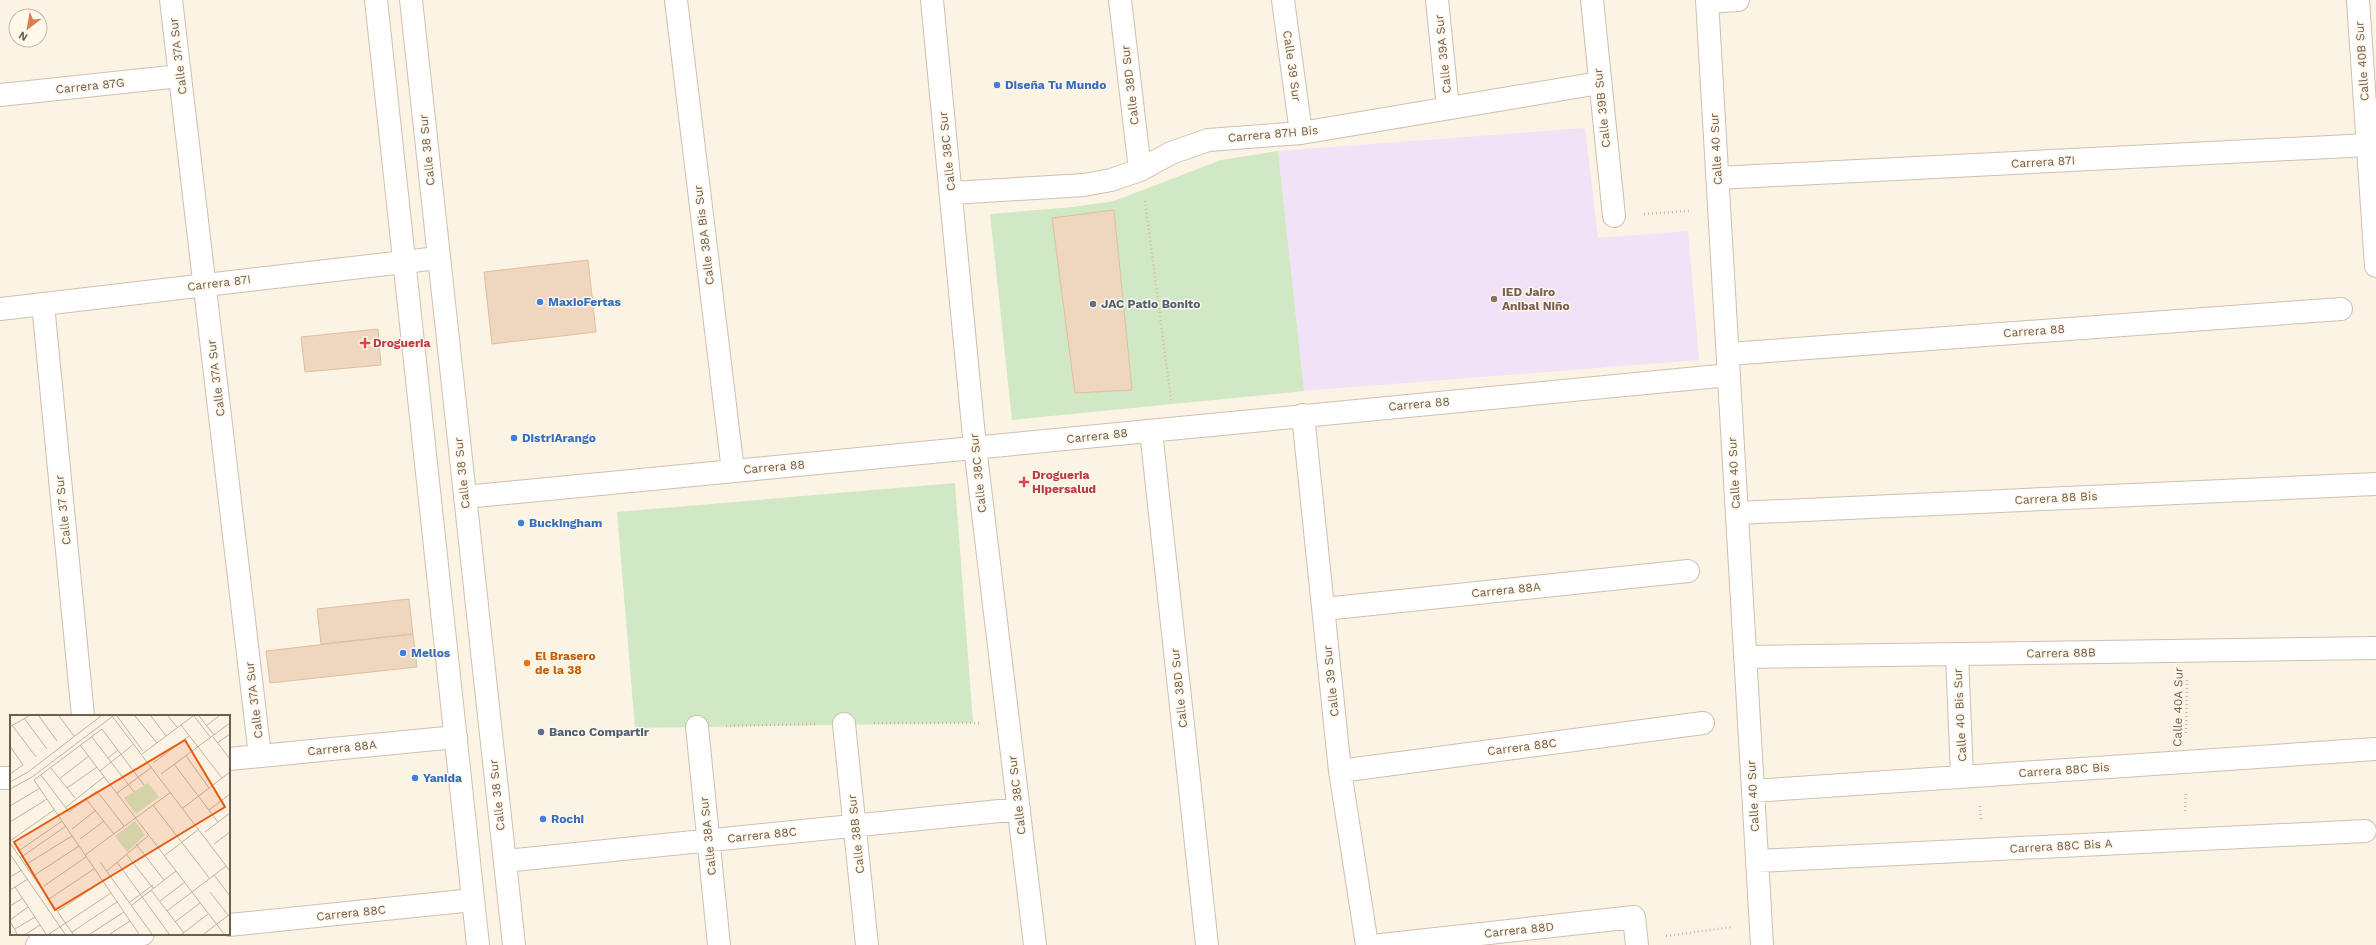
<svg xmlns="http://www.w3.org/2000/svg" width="2376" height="945" viewBox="0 0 2376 945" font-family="'Work Sans',sans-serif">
  <rect width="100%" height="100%" fill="#fbf4e5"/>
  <!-- education -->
  <path fill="#f1e2f7" d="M1585,128L1598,238L1688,231L1699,360L1304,391L1278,151Z"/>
  <!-- green -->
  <path fill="#d0e8c4" d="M1278,151L1304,391L1012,420L990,214L1073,207L1114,201L1221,160Z
    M955,483L973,723L635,728L617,512Z"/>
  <!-- building -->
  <path fill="#efd6be" stroke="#e0bea0" d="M1114,210L1132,390L1075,393L1052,218Z
    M588,260L596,332L492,344L484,272Z
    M378,329L381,365L305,372L301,337Z
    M409,599L413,634L321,644L317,609Z
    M413,634L417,667L270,683L266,651Z"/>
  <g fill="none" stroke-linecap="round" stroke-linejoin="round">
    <!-- street casing -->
    <g stroke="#cebfaf" stroke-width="24">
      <path id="street" d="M171,0L260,756
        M676,0L733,471
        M932,0L975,447L1035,945
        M1120,0L1140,170
        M1283,0L1301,133
        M1437,0L1448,108
        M1592,0L1614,216
        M1707,0L1762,945
        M1708,2L1738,0
        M0,95L180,76
        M1718,178L2368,145
        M952,193L1084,185L1111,180L1140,170L1171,153L1208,140L1301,133L1599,83
        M43,304L83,716
        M0,309L438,258
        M1728,354L2341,309
        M1303,415L1340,771L1367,945
        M1151,431L1207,945
        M465,497L1729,375
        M1737,513L2376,484
        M1324,609L1688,571
        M1957,654L1962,776
        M1745,657L2376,648
        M844,724L867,945
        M697,727L719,945
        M229,759L456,737
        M1340,771L1703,723
        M0,778H11
        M1753,791L2376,749
        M505,861L1019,809
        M1757,861L2365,831
        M229,925L473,900
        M37,945L143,934
        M1381,945L1634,917L1637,945"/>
    </g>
    <!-- secondary casing -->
    <g stroke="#d0bfac" stroke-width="24">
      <path id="secondary" d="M376,0L478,945
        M411,0L514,945
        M2358,0L2376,266"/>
    </g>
    <!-- path -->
    <path stroke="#d3b9a2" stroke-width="2.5" stroke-dasharray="1 3" stroke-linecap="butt" d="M1145,201L1171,400
      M1644,214L1689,211
      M874,723H979
      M726,726L815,724
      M2186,733L2187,680
      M1980,806L1981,821
      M2185,811L2186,792
      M1666,936L1732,927"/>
    <!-- street -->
    <use href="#street" stroke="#fff" stroke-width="22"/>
    <!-- secondary -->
    <use href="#secondary" stroke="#fff" stroke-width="22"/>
  </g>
  <!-- markers -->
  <g fill="#3f7fe0" stroke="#fef8eb" stroke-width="1.5">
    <circle cx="997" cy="85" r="4"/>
    <circle cx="540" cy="302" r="4"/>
    <circle cx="514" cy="438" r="4"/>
    <circle cx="521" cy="523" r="4"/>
    <circle cx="403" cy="653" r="4"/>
    <circle cx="415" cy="778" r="4"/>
    <circle cx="543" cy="819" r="4"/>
  </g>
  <circle fill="#8d6e63" stroke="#fef8eb" stroke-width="1.5" cx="1494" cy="299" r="4"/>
  <g fill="#5c6f8a" stroke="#fef8eb" stroke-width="1.5">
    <circle cx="1093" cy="304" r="4"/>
    <circle cx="541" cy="732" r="4"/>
  </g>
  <g fill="#e0444e" stroke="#fef8eb" stroke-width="1.5">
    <path d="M363 337h4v4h4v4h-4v4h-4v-4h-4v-4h4z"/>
    <path d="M1022 476h4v4h4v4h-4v4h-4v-4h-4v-4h4z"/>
  </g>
  <circle fill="#e8710a" stroke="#fef8eb" stroke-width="1.5" cx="527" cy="663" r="4"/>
  <g text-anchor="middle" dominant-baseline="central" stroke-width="3" stroke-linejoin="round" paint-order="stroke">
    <!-- street labels -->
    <g font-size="12" fill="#725d4c" stroke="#fef8eb">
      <text transform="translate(1443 54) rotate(-96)">Calle 39A Sur</text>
      <text transform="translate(178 56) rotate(-97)">Calle 37A Sur</text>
      <text transform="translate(2362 61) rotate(-94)">Calle 40B Sur</text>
      <text transform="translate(1292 66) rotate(82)">Calle 39 Sur</text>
      <text transform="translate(1130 85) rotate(-97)">Calle 38D Sur</text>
      <text transform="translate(90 86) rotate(-6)">Carrera 87G</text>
      <text transform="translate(1602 108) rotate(-96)">Calle 39B Sur</text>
      <text transform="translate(1273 134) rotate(-5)">Carrera 87H Bis</text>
      <text transform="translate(1716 149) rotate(-93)">Calle 40 Sur</text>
      <text transform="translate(427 150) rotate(-96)">Calle 38 Sur</text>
      <text transform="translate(947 151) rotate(-96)">Calle 38C Sur</text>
      <text transform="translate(2043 162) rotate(-3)">Carrera 87I</text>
      <text transform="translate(704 235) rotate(-97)">Calle 38A Bis Sur</text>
      <text transform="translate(219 283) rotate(-7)">Carrera 87I</text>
      <text transform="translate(2034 331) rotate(-4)">Carrera 88</text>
      <text transform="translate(216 378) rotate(-97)">Calle 37A Sur</text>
      <text transform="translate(1419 404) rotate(-5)">Carrera 88</text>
      <text transform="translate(1097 436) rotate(-6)">Carrera 88</text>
      <text transform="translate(774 467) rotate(-5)">Carrera 88</text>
      <text transform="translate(462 473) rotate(-96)">Calle 38 Sur</text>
      <text transform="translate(978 473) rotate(-96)">Calle 38C Sur</text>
      <text transform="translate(1734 473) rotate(-93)">Calle 40 Sur</text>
      <text transform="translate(2056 498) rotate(-3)">Carrera 88 Bis</text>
      <text transform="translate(63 510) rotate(-96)">Calle 37 Sur</text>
      <text transform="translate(1506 590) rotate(-6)">Carrera 88A</text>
      <text transform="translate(2061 653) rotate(-1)">Carrera 88B</text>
      <text transform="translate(1331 681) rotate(-96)">Calle 39 Sur</text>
      <text transform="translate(1179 688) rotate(-96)">Calle 38D Sur</text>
      <text transform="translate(254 700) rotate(-97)">Calle 37A Sur</text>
      <text transform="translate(2178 707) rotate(-89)">Calle 40A Sur</text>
      <text transform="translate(1960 715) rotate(-93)">Calle 40 Bis Sur</text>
      <text transform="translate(1522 747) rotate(-7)">Carrera 88C</text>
      <text transform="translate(342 748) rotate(-6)">Carrera 88A</text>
      <text transform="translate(2064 770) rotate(-4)">Carrera 88C Bis</text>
      <text transform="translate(497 795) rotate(-96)">Calle 38 Sur</text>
      <text transform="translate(1017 795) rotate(-97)">Calle 38C Sur</text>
      <text transform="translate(1753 796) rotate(-93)">Calle 40 Sur</text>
      <text transform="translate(856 834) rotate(-96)">Calle 38B Sur</text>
      <text transform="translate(762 835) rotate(-6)">Carrera 88C</text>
      <text transform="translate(708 836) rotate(-96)">Calle 38A Sur</text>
      <text transform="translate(2061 846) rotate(-3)">Carrera 88C Bis A</text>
      <text transform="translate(351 913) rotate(-6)">Carrera 88C</text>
      <text transform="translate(1519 930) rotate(-6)">Carrera 88D</text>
    </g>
    <!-- shop labels -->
    <g font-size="12" font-weight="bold" fill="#366cbe" stroke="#fef8eb" text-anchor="start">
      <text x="1005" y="85">Diseña Tu Mundo</text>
      <text x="548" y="302">MaxioFertas</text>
      <text x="522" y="438">DistriArango</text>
      <text x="529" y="523">Buckingham</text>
      <text x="411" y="653">Mellos</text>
      <text x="423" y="778">Yanida</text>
      <text x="551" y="819">Rochi</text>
    </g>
    <!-- education labels -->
    <g font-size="12" font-weight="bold" fill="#785e54" stroke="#fef8eb" text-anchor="start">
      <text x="1502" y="292">IED Jairo<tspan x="1502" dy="14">Anibal Niño</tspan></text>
    </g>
    <!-- service labels -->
    <g font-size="12" font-weight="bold" fill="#4e5e75" stroke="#fef8eb" text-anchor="start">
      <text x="1101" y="304">JAC Patio Bonito</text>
      <text x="549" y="732">Banco Compartir</text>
    </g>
    <!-- health labels -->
    <g font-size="12" font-weight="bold" fill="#be3a42" stroke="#fef8eb" text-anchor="start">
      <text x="373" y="343">Drogueria</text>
      <text x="1032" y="475">Drogueria<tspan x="1032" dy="14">Hipersalud</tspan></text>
    </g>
    <!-- food labels -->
    <g font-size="12" font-weight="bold" fill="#c56008" stroke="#fef8eb" text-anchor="start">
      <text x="535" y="656">El Brasero<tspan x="535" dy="14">de la 38</tspan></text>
    </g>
  </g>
  <!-- overview -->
  <g transform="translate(10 715)">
    <rect width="220" height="220" fill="#fbf4e5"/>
    <path d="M138,68L149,82L126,99L114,83ZM125,106L135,120L117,137L105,121Z" fill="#d0e8c4"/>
    <path fill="none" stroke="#c0b3a3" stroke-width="1" d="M29,1L47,26M49,1L64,21M102,1L220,156M107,1L133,36M125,1L147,28M141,1L156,21M158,1L167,12M184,1L201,23M189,1L204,20M14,3L37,34M2,10L26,42M171,10L212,63M197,10L209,1M1,11L19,1M82,22L124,77M203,22L220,44M207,28L220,19M70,30L214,219M0,31L13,50L0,59M132,39L183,1M176,41L199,73M98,43L108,35M143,48L179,21M164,49L208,107M41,53L65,83M90,56L124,29M151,59L220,8M31,60L59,97L87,76L114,111M49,64L79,41M0,67L18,57L91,1M57,73L87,52M0,74L22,62L103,1M107,78L142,52M76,84L104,119M143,90L200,164M0,91L30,73M55,93L94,62M173,93L220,57M199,95L220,79M0,107L37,84M62,114L86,95M195,117L220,98M70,124L94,106M0,126L44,95M0,128L63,219M126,129L154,165M204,129L220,117M10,135L52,106M0,139L55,219M116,139L143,173M75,140L161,77M154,141L189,114M10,143L56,111M90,147L142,219M107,147L159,219M15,150L62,121M97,156L139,120M204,160L220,181M23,161L69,131M0,162L12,155M34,171L76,142M5,172L36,219M0,175L18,164M141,175L174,218M200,177L218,200M39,184L84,154M150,186L175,167M120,187L143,170M122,190L166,156M0,191L13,183M48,196L93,166M157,196L216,151M0,205L18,192M0,206L7,219M165,207L190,188M5,214L25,202M62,217L107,187M16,219L30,210M39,219L101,178M80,219L114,197M100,219L120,206M129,219L24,65L92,14L134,70M172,219L198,199M194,219L220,199"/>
    <path fill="#e8590c" fill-opacity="0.15" stroke="#e8590c" stroke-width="2" d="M175,25L215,92L45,195L4,127Z"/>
    <rect width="220" height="220" fill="none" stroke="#725d4c" stroke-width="2"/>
  </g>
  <!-- north arrow -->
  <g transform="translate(28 28) rotate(211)"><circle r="19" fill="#fef8eb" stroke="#c6baab"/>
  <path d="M0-3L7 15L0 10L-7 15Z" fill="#de7c51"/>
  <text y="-6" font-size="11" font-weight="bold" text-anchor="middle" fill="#725d4c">N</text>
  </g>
</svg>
